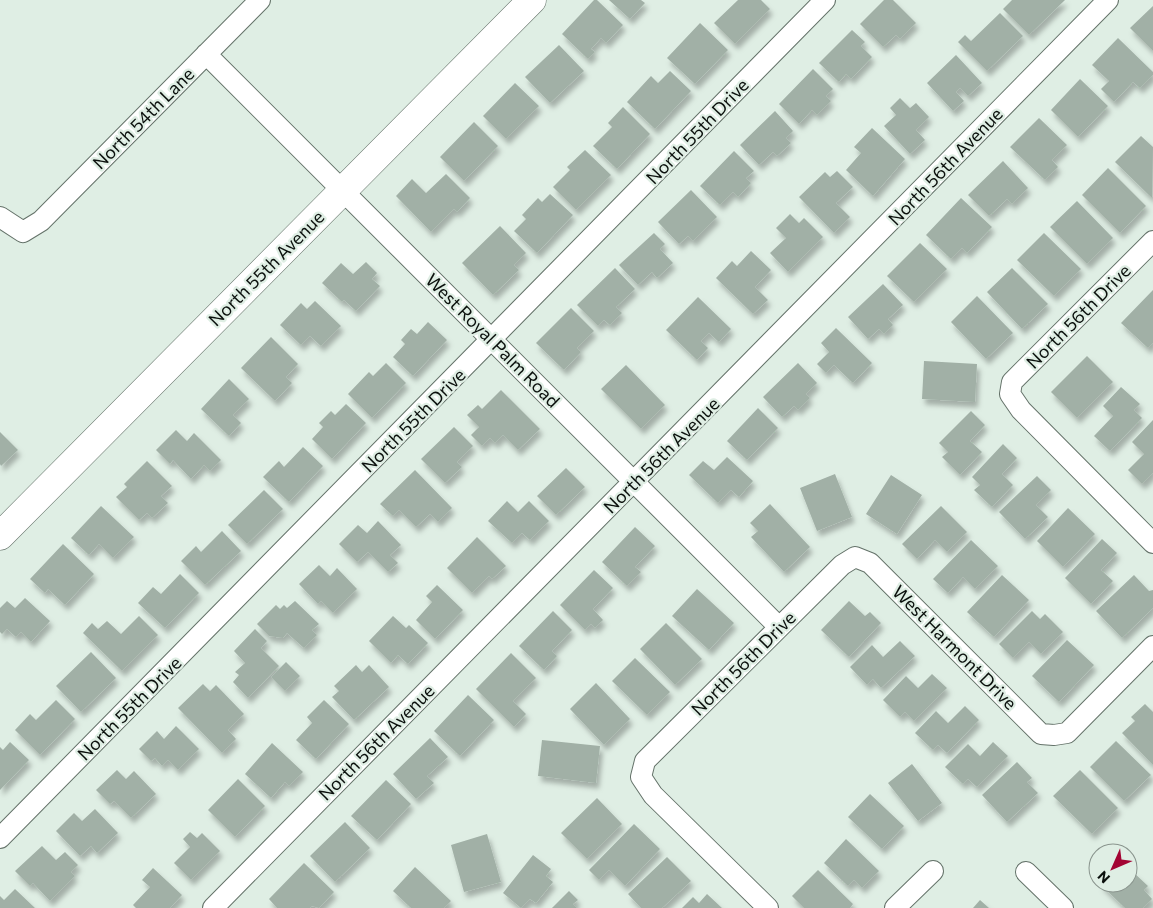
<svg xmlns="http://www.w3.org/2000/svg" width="1153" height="908" viewBox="0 0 1153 908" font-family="Commissioner,sans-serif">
  <defs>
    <filter id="shadow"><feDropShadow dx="3" dy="5.5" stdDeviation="2.5" flood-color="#0004"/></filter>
  </defs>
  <rect width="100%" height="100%" fill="#dfeee4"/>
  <!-- building -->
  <path fill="#a1b0a6" filter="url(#shadow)" d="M594,0H597L623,25L606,43L601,38L591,49L595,52L588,59L562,34Z
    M609,0H641L645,3L630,19Z
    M738,0H761L770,9L735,44L714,23Z
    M884,0H893L916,23L900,39L896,35L883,47L860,24Z
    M1012,0H1065L1029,35L1003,9Z
    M1153,6V51L1130,28Z
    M1000,13L1023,36L987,71L958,42L965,35L971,41Z
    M700,23L728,50L695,84L667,58Z
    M852,30L865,42L861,46L872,57L851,79L846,74L839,82L819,63Z
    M1118,38L1153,72V75L1140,88L1133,82L1114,102L1101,89L1109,81L1092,65Z
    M559,45L584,71L550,103L525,77Z
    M956,55L982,83L968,96L960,88L956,92L964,101L953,111L927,83Z
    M813,69L833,89L826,96L831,101L817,115L812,110L799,124L779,104Z
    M670,71L691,91L655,129L627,102L651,76L658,83Z
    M1080,79L1108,106L1078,137L1051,110Z
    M515,83L539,106L506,139L483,116Z
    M900,98L910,108L916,103L929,117L916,130L925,140L910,154L884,126L896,115L890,108Z
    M623,107L650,134L617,169L593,146L612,127L608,123Z
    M775,111L793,131L786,138L791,143L777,156L773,152L759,165L740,145Z
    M1039,118L1067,145L1052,160L1058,167L1045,180L1010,147Z
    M474,122L498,146L464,181L440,157Z
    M872,128L905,159L873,196L846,170L861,153L854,147Z
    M1141,136L1153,147L1152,198L1115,162Z
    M585,150L611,175L576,210L553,187L570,170L567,167Z
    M734,151L754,171L746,178L751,183L738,197L733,192L720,205L700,186Z
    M1003,161L1028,188L1012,204L1007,199L989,216L968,195Z
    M1108,168L1146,206L1120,233L1082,195Z
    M837,171L853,187L836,203L850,217L834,233L799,197L825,172L830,177Z
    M446,174L470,198L457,212L454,209L431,232L396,196L412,179L426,193Z
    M691,190L717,217L693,241L688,236L679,244L658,222Z
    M550,194L573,215L537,253L514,231L526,219L522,215L538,198L542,202Z
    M961,198L992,227L967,253L962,248L951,259L926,235Z
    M1077,201L1113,238L1087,264L1050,227Z
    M790,214L799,223L804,218L823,237L788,272L770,253L786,238L776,228Z
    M500,226L526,253L514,265L519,270L493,295L462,263Z
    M654,233L665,244L660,249L673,263L657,278L652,272L638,285L619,265Z
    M1044,233L1081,269L1054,296L1017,260Z
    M920,243L947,269L914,302L887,276Z
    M751,251L771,270L755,287L768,300L753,314L716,278L732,261L737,266Z
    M366,262L377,273L372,279L380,286L356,311L344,300L342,302L322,283L341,263L353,274Z
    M615,268L635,289L616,307L622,313L610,325L604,320L598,326L577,305Z
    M1012,268L1048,304L1022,329L987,292Z
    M883,284L903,305L888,319L893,325L884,334L879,329L868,339L848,317Z
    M1153,290V343L1148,348L1121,323Z
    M977,296L1013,333L986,359L951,322Z
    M698,297L731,329L719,342L709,333L701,341L708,348L697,360L666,330Z
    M315,301L341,326L321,346L310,336L301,345L280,325L301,303L307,309Z
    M571,308L594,331L577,348L581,352L564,370L536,343Z
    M428,322L447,340L413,376L393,357L405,344L401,340L411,329L417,334Z
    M836,328L872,363L853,383L834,365L826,373L817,364L829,352L821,343Z
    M271,337L298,364L286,377L292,383L275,401L241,368Z
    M1087,356L1113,382L1077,418L1051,392Z
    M924,361L977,364L975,402L922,399Z
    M386,363L406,383L372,418L348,394L369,372L373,376Z
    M798,363L817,383L806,394L810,398L798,410L794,406L782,417L763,397Z
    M626,365L665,405L641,429L601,389Z
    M229,379L249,399L233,415L241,423L229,436L201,409Z
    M1121,387L1140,404L1134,410L1142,418L1110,451L1094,436L1113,416L1103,406Z
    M501,390L540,429L518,450L503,435L495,443L490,438L482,446L471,435L479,427L467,415L478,405L482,409Z
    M346,404L366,423L332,459L312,439L323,427L319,423L331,411L335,415Z
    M758,408L778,428L747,460L727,441Z
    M971,411L985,425L970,441L982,452L960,475L942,457L948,452L939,443Z
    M1153,420V473L1142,484L1128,470L1144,454L1132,442Z
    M454,427L473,446L457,462L462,467L445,483L421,459Z
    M176,430L187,441L194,433L221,460L210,471L204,465L191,479L173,460L170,464L156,450Z
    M0,432L18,450L1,466L0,464Z
    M1003,444L1017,458L1002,474L1013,485L992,507L974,490L980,485L972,477Z
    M303,447L323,466L289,502L263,477L279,461L284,467Z
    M727,457L753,481L739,497L731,490L718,503L689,475L703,461L714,470Z
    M147,461L172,486L161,496L168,503L152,518L147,513L139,520L116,497L127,487L124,484Z
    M566,468L585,487L556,515L537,496Z
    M415,470L452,508L438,522L430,514L416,527L399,510L393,516L380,504Z
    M835,474L852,517L817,531L800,488Z
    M891,475L922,495L897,534L866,514Z
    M1037,476L1051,490L1036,505L1048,517L1025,539L999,512Z
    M264,490L283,509L247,544L228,525Z
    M507,501L518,512L529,501L549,521L530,540L522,533L512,543L488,521Z
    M770,504L810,547L784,572L751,537L758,531L750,523Z
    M101,506L134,537L113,558L99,544L89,555L71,538Z
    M941,506L967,532L947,552L935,540L917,559L902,544Z
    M1068,508L1095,534L1063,567L1037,541Z
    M378,521L401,545L390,555L398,563L388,572L368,552L357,562L339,544L358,525L367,533Z
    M635,527L655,546L635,567L641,572L627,586L602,562Z
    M222,531L241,551L205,585L181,561L196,546L201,552Z
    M477,537L506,566L492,579L489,576L472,593L447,568Z
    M1102,539L1117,553L1101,570L1113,581L1091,604L1065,578Z
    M971,540L998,566L975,589L963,577L948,593L933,579Z
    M63,544L94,574L65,605L48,589L45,593L30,579Z
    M319,565L330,576L337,568L357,589L333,613L321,601L318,604L299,584Z
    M594,570L613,588L593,609L603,620L595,628L591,624L585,630L560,605Z
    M180,574L199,593L165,628L138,603L153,587L161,594Z
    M1002,575L1029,600L994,637L967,612Z
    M1134,575L1149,591L1153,590V608L1122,638L1096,611Z
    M437,585L463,610L435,639L416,620L432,602L426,596Z
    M697,589L734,623L709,650L672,616Z
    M25,598L50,621L31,642L21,632L16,637L7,629L2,634L0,632V608L7,601L15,608Z
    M295,601L319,624L312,630L317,635L304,648L287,633L283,638L269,636L257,624L276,605L280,609L284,605L287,608Z
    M849,601L865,616L870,612L881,623L849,657L821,630Z
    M553,611L572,630L552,651L557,656L544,670L519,646Z
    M1032,611L1040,619L1045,614L1063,632L1041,654L1029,642L1013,658L999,644Z
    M139,616L158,635L122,671L83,633L92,623L98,629L107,621L121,634Z
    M393,616L406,628L409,625L428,643L408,664L398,655L391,663L369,641Z
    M666,623L702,659L675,685L640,649Z
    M255,629L267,641L261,648L279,666L248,698L233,682L239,675L235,672L245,663L234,651Z
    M1067,640L1094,665L1059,702L1032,676Z
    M900,641L915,656L881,688L873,679L867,685L850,667L872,645L883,657Z
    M91,652L116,678L81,712L56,686Z
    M511,653L536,678L513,701L526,714L514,727L476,689Z
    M635,658L670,692L647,715L612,681Z
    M286,662L300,676L285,691L271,677Z
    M356,665L362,672L369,665L389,687L354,720L332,697L339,691L334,686Z
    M932,674L947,688L914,721L905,712L900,717L883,700L906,676L918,688Z
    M596,683L630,719L604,745L570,709Z
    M203,684L210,691L216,685L244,714L228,730L236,739L222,753L178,708Z
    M468,695L494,720L460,756L434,731Z
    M56,700L75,719L40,755L15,730L30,714L36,720Z
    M324,700L349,724L316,759L296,740L312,723L307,717Z
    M1145,704L1153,712V765L1122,733L1135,721L1131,717Z
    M965,706L979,720L947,753L938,745L933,750L915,733L936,711L948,723Z
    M176,726L199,749L178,770L168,760L162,766L155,758L151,761L139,749L157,731L164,739Z
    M430,738L448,757L427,776L434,783L416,799L393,774Z
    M542,740L600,746L596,783L538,776Z
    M1116,741L1151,775L1124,801L1090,767Z
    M10,742L29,760L0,790V747L3,750Z
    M993,742L1008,756L977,787L968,779L963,784L945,767L968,744L980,756Z
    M272,743L303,772L289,786L285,782L271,798L245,774Z
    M1017,762L1032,778L1027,782L1038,793L1007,822L982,795Z
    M912,764L942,803L918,821L888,783Z
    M117,770L126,779L134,771L156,794L131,818L114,801L110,804L96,790Z
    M1080,770L1118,808L1092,834L1053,796Z
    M238,779L265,806L235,837L208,810Z
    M386,780L411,804L377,840L351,816Z
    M870,794L904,826L882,849L848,817Z
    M597,798L622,824L587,859L561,833Z
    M95,809L118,833L97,853L91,846L80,856L56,831L74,813L82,821Z
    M345,822L370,848L335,882L310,856Z
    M634,824L660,849L625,886L609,870L599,880L589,870Z
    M190,832L197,838L202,833L220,851L191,880L174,863L190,847L183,839Z
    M487,834L501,882L464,892L451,845Z
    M846,839L879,871L862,888L854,880L848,886L824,863Z
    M42,846L56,860L65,852L78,865L71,872L75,876L50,901L33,883L30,886L15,871Z
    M533,855L551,869L546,876L553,882L536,903L530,899L521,908L503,893Z
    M667,857L691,881L662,908H641L628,894Z
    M304,863L334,892L319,908L312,906L310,908H277L269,899Z
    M415,867L451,901L444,908H411L393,891Z
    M153,868L182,895L170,908H136L133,905L150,887L142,880Z
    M818,870L853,904L850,908H804L792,896Z
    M1133,872L1148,886L1144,890L1152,899L1143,908H1125L1099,883H1128V874L1130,876Z
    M15,889L35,908H0V896L4,900Z
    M569,891L578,900L573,904L577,908H552Z
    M707,894L722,908H682L693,897L699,903Z
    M980,900L989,908H973Z"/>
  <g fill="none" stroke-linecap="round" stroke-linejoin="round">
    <!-- street casing -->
    <g stroke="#647269" stroke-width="22">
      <path id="street" d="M206,54L779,627
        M0,217L23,232L41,221L260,0
        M1153,241L1012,382L1010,394L1021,410L1153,543
        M0,838L825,0
        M1026,872L1063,908
        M213,908L1108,0
        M768,908L653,795L641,777L645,761L842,565L855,557L870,563L1041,734L1054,735L1067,733L1153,646
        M895,908L933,871"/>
    </g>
    <!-- secondary casing -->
    <g stroke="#647269" stroke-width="29">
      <path id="secondary" d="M0,536L532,0"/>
    </g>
    <!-- street -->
    <use href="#street" stroke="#fff" stroke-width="20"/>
    <!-- secondary -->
    <use href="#secondary" stroke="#fff" stroke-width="28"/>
  </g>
  <g text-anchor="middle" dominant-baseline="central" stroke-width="4.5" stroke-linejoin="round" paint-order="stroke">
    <!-- street labels -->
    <g font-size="18" fill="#0b100d" stroke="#dfeee4">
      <text transform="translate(143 118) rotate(-45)">North 54th Lane</text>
      <text transform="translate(697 131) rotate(-46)">North 55th Drive</text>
      <text transform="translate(945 166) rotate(-46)">North 56th Avenue</text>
      <text transform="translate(266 268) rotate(-45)">North 55th Avenue</text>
      <text transform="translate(1078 316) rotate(-45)">North 56th Drive</text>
      <text transform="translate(493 340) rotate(45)">West Royal Palm Road</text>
      <text transform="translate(413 420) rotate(-45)">North 55th Drive</text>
      <text transform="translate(661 455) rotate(-45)">North 56th Avenue</text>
      <text transform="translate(955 647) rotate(45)">West Harmont Drive</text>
      <text transform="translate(743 663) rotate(-45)">North 56th Drive</text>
      <text transform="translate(129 708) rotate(-45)">North 55th Drive</text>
      <text transform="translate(376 742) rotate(-45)">North 56th Avenue</text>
    </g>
  </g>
  <!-- north arrow -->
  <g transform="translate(1113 868) rotate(225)"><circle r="24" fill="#dfeee4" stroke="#8a958e"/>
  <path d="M0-4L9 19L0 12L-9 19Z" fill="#a30433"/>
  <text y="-8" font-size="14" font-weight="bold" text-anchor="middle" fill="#0b100d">N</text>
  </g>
</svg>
